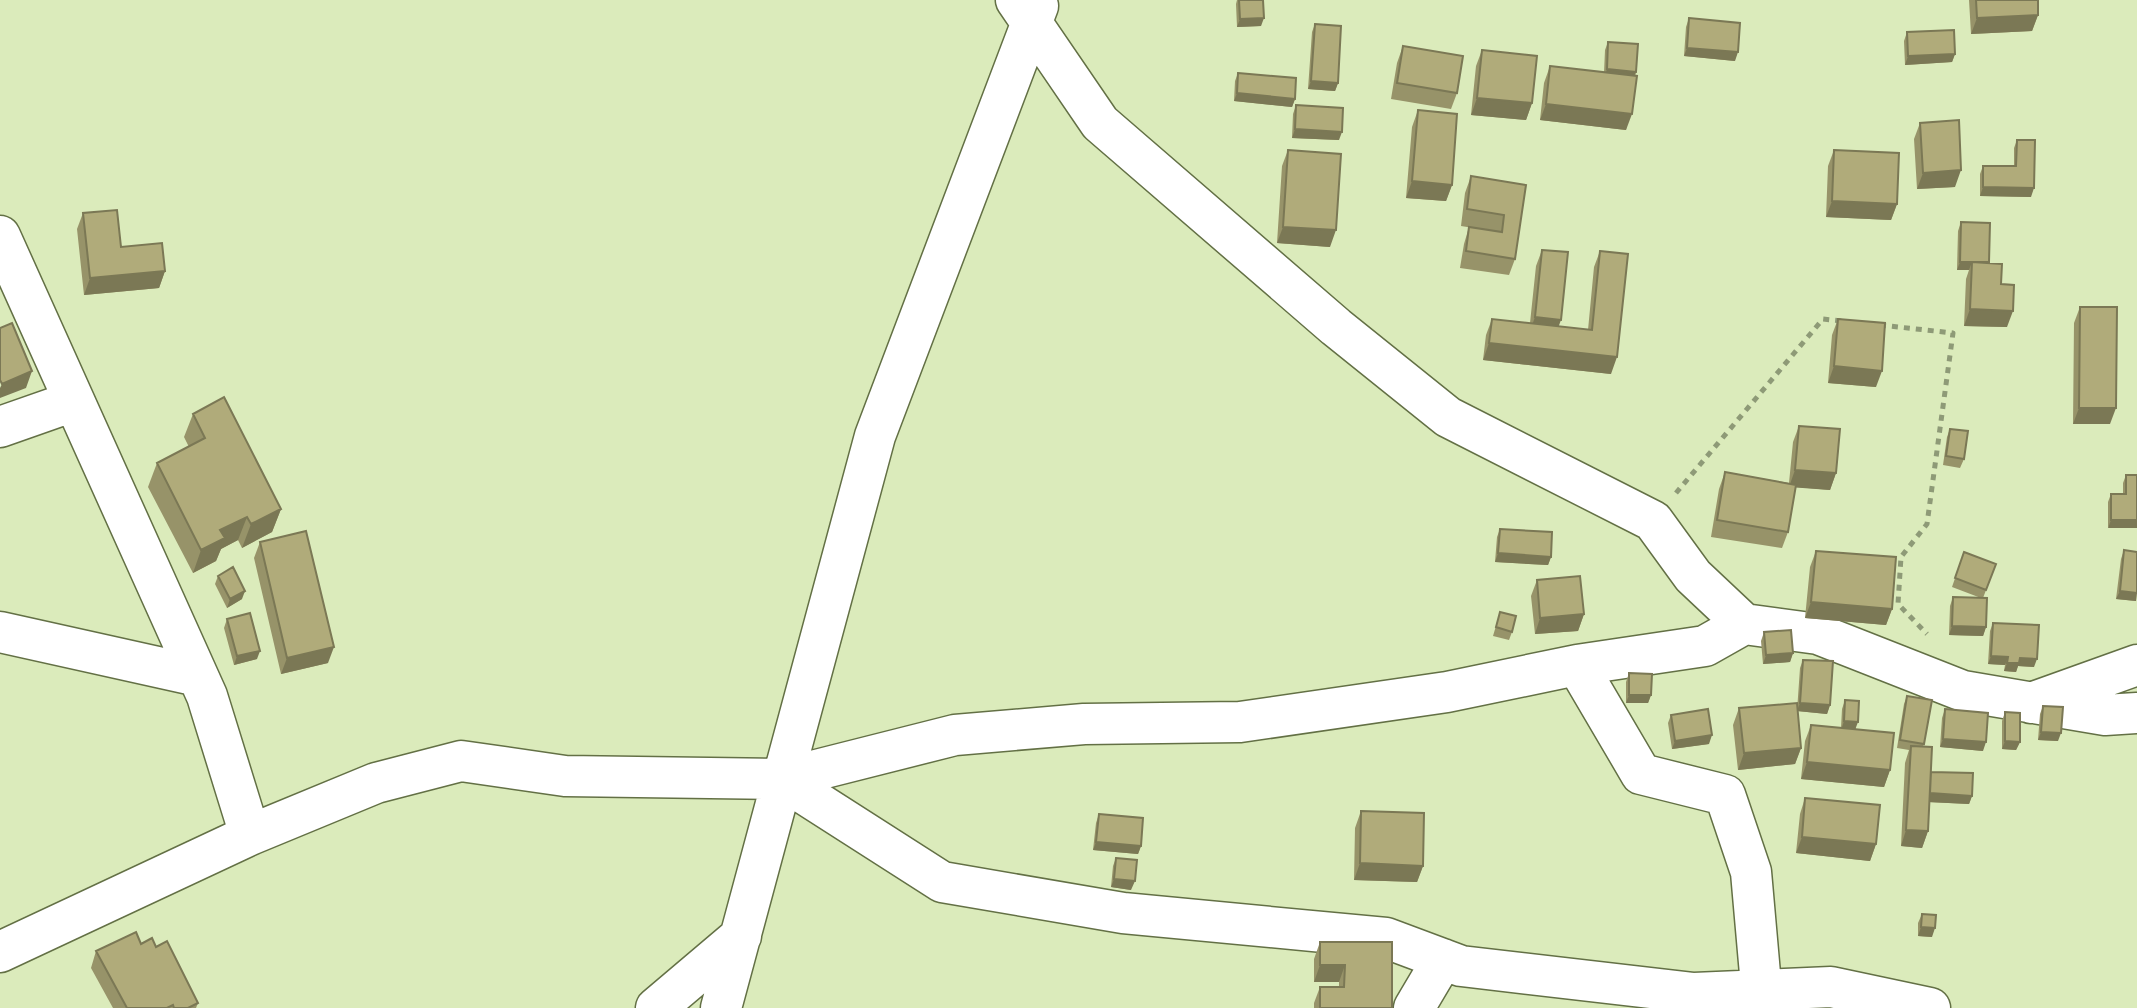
<svg xmlns="http://www.w3.org/2000/svg" width="2137" height="1008" viewBox="0 0 2137 1008" font-family="Raleway,sans-serif">
  <rect width="100%" height="100%" fill="#dbebbb"/>
  <g fill="none" stroke-linecap="round" stroke-linejoin="round">
    <!-- minor casing -->
    <g stroke="#637045" stroke-width="43">
      <path id="minor" d="M1016,0L1100,123L1336,327L1448,417L1653,521L1693,576L1744,624L1818,634L1963,691L2105,715L2137,713
        M0,236L207,696L250,835L0,952
        M0,427L74,401
        M0,632L198,676
        M1577,665L1641,774L1725,795L1751,872L1763,1008
        M2031,703L2137,665
        M781,779L942,882L1123,913L1386,938L1461,966L1694,993L1831,987L1930,1008
        M250,835L376,783L461,761L565,776L781,779L955,735L1084,724L1240,722L1447,692L1577,665L1705,646L1744,624
        M656,1008L741,936
        M721,1008L875,436L1038,6
        M1414,1008L1443,959"/>
    </g>
    <!-- path -->
    <path stroke="#8e9a77" stroke-width="5" stroke-dasharray="6 6" stroke-linecap="butt" d="M1880,325L1953,333L1927,524L1901,557L1898,604L1927,634
      M1676,493L1823,319L1842,321"/>
    <!-- minor -->
    <use href="#minor" stroke="#fff" stroke-width="40"/>
  </g>
  <!-- wall -->
  <path fill="#979369" d="M1237,0H1263L1261,26L1237,27L1236,4Z
    M1969,0H2038V15L2032,31L1971,34Z
    M1689,18L1735,61L1684,56L1686,27Z
    M1315,24L1338,83L1335,91L1308,89L1312,32Z
    M1907,32L1955,54L1952,62L1905,65L1904,41Z
    M1608,42L1636,72L1626,130L1540,120L1544,83L1550,66L1604,73L1605,50Z
    M1403,46L1457,93L1451,109L1391,99L1397,63Z
    M1482,50L1532,103L1526,120L1471,115L1476,66Z
    M1238,73L1295,99L1292,107L1234,101L1235,81Z
    M1296,105L1339,140L1292,138L1293,114Z
    M1418,110L1452,185L1446,201L1406,198L1412,127Z
    M1920,123L1955,187L1917,189L1914,139Z
    M2017,140L2031,197L1980,196V174L1983,166H2014V148Z
    M1288,150L1330,247L1277,243L1282,166Z
    M1834,150L1897,204L1891,220L1826,217L1828,166Z
    M1471,176L1526,185L1515,259L1509,275L1460,268L1464,244L1469,227L1498,232L1461,226L1465,193Z
    M83,213L121,247L165,271L159,288L84,295L77,229Z
    M1961,222L1989,263L2001,284L2007,327L1964,326L1966,279L1969,270H1957L1958,231Z
    M1542,250L1559,326L1588,330L1594,267L1600,251L1611,374L1483,360L1486,335L1492,319L1530,323L1536,266Z
    M2080,307L2110,424H2073L2074,323Z
    M1838,319L1876,387L1828,383L1832,335Z
    M193,414L281,509L272,532L242,548L238,540L221,549L216,561L193,573L148,487L157,463L189,447L184,437Z
    M1799,426L1836,473L1830,490L1796,487L1788,532L1782,548L1711,537L1719,489L1725,472L1789,483L1793,442Z
    M1950,429L1964,459L1960,468L1943,465L1947,437Z
    M2126,475H2137L2108,528V502L2111,494H2123V483Z
    M1500,529L1551,557L1548,565L1495,562L1497,537Z
    M260,542L328,663L281,674L254,558Z
    M2124,550L2137,552L2136,601L2116,599L2121,559Z
    M1816,551L1892,609L1886,625L1805,618L1810,567Z
    M1964,552L1996,564L1983,598L1986,627L1983,636L1949,635L1950,606L1953,597L1981,598L1952,587Z
    M218,576L242,599L227,608L215,584Z
    M1537,580L1584,614L1578,631L1535,634L1531,596Z
    M1500,612L1512,632L1509,640L1493,636Z
    M227,619L257,659L234,665L224,628Z
    M1993,623L2034,667L2018,666L2016,672L2004,671L2005,665L1988,664L1990,631Z
    M1764,632L1793,653L1790,662L1763,664L1761,641Z
    M1803,660L1830,705L1827,714L1797,711L1801,748L1795,764L1738,770L1733,725L1739,708L1797,711L1800,668Z
    M1629,673L1651,695L1648,703H1626V682Z
    M1907,696L1924,744L1923,747L1931,772L1972,796L1969,804L1929,802L1928,831L1922,848L1901,846L1905,763L1909,750L1897,748L1904,704Z
    M1845,700L1856,729L1890,770L1884,787L1801,779L1805,741L1811,725L1841,728L1842,709Z
    M2043,706L2058,741L2038,740L2040,714Z
    M1945,709L1983,751L1940,747L1942,718Z
    M2005,712L2020,742L2016,750L2002,749V721Z
    M1671,715L1709,744L1672,749L1668,723Z
    M1805,798L1876,844L1870,861L1796,853L1800,814Z
    M1361,811L1423,866L1417,882L1354,880L1355,828Z
    M1099,814L1141,846L1138,854L1093,850L1096,823Z
    M1116,858L1131,890L1111,887L1113,866Z
    M1922,914L1932,937L1918,936V923Z
    M1320,942L1392,1008H1314V1003L1320,987H1339V982H1314V959Z
    M141,944L156,947L198,1003L196,1008H113L91,968L96,951Z"/>
  <!-- shaded-wall -->
  <path fill="#7b7855" d="M2038,15L2032,31L1971,34L1977,18Z
    M1264,18L1261,26L1237,27L1240,19Z
    M1687,48L1738,52L1735,61L1684,56Z
    M1955,54L1952,62L1905,65L1908,56Z
    M1607,69L1636,72L1632,80L1604,78Z
    M1311,81L1338,83L1335,91L1308,89Z
    M1237,93L1295,99L1292,107L1234,101Z
    M1477,98L1532,103L1526,120L1471,115Z
    M1546,104L1632,114L1626,130L1540,120Z
    M1295,129L1342,132L1339,140L1292,138Z
    M1961,170L1955,187L1917,189L1923,173Z
    M1412,181L1452,185L1446,201L1406,198Z
    M1983,187L2034,188L2031,197L1980,196Z
    M1832,201L1897,204L1891,220L1826,217Z
    M1283,227L1336,230L1330,247L1277,243Z
    M1960,262H1989H1972L1969,270H1957Z
    M165,271L159,288L84,295L90,278Z
    M1970,309L2013,311L2007,327L1964,326Z
    M1535,317L1561,320L1555,336L1529,334Z
    M1489,343L1617,357L1611,374L1483,360Z
    M1834,366L1882,371L1876,387L1828,383Z
    M32,371L26,388L0,398V388L2,384Z
    M2079,408H2116L2110,424H2073Z
    M1795,470L1836,473L1830,490L1789,487Z
    M281,509L272,532L242,548L251,524Z
    M247,517L238,540L221,549L216,561L193,573L201,550L220,530Z
    M2111,520H2137V528H2108Z
    M1498,553L1551,557L1548,565L1495,562Z
    M245,591L242,599L227,608L230,599Z
    M2120,591L2137,593L2136,601L2116,599Z
    M1811,602L1892,609L1886,625L1805,618Z
    M1584,614L1578,631L1535,634L1540,618Z
    M1952,626L1986,627L1983,636L1949,635Z
    M334,647L328,663L281,674L287,658Z
    M260,651L257,659L234,665L237,656Z
    M1793,653L1790,662L1763,664L1766,655Z
    M1991,656L2008,657L2005,665L1988,664Z
    M2020,658L2037,659L2034,667L2018,666L2016,672L2004,671L2007,663Z
    M1629,695H1651L1648,703H1626Z
    M1800,703L1830,705L1827,714L1797,711Z
    M1844,721L1858,722L1855,730H1841Z
    M2041,732L2061,733L2058,741L2038,740Z
    M1712,735L1709,744L1672,749L1675,741Z
    M1943,739L1986,742L1983,751L1940,747Z
    M2005,741L2020,742L2016,750L2002,749Z
    M1801,748L1795,764L1738,770L1744,753Z
    M1807,762L1890,770L1884,787L1801,779Z
    M1930,793L1972,796L1969,804L1927,802Z
    M1906,830L1928,831L1922,848L1901,846Z
    M1802,837L1876,844L1870,861L1796,853Z
    M1096,842L1141,846L1138,854L1093,850Z
    M1360,863L1423,866L1417,882L1354,880Z
    M1114,879L1135,881L1131,890L1111,887Z
    M1921,927L1935,928L1932,937L1918,936Z
    M1320,965H1345L1339,982H1314Z"/>
  <!-- building -->
  <path fill="#b0ab7a" stroke="#7b7855" stroke-width="2" d="M1239,0H1263L1264,18L1240,19Z
    M1976,0H2038V15L1977,18Z
    M1689,18L1740,23L1738,52L1687,48Z
    M1315,24L1341,26L1338,83L1311,81Z
    M1954,30L1955,54L1908,56L1907,32Z
    M1608,42L1638,44L1636,72L1607,69Z
    M1403,46L1463,56L1457,93L1397,83Z
    M1482,50L1537,56L1532,103L1477,98Z
    M1550,66L1637,76L1632,114L1546,104Z
    M1238,73L1296,78L1295,99L1237,93Z
    M1296,105L1343,108L1342,132L1295,129Z
    M1418,110L1457,114L1452,185L1412,181Z
    M1959,120L1961,170L1923,173L1920,123Z
    M2017,140H2035L2034,188L1983,187V166H2016Z
    M1288,150L1341,154L1336,230L1283,227Z
    M1834,150L1899,153L1897,204L1832,201Z
    M1471,176L1526,185L1515,259L1466,251L1469,227L1502,232L1504,215L1467,209Z
    M117,210L121,247L162,243L165,271L90,278L83,213Z
    M1961,222L1990,223L1989,262H1960Z
    M1542,250L1568,252L1561,320L1535,317Z
    M1600,251L1628,254L1617,357L1489,343L1492,319L1592,330Z
    M1972,262L2002,264L2001,284L2014,285L2013,311L1970,309Z
    M2080,307H2117L2116,408H2079Z
    M1838,319L1885,323L1882,371L1834,366Z
    M12,323L32,371L2,384L0,380V328Z
    M224,397L281,509L251,524L247,517L220,530L225,538L201,550L157,463L205,438L193,414Z
    M1799,426L1840,429L1836,473L1795,470Z
    M1950,429L1968,431L1964,459L1946,456Z
    M1725,472L1796,485L1788,532L1717,520Z
    M2126,475H2137V520H2111V494H2126Z
    M1500,529L1552,532L1551,557L1498,553Z
    M306,531L334,647L287,658L260,542Z
    M2124,550L2137,552V593L2120,591Z
    M1816,551L1896,557L1892,609L1811,602Z
    M1964,552L1996,564L1986,590L1955,578Z
    M233,567L245,591L230,599L218,576Z
    M1580,576L1584,614L1540,618L1537,580Z
    M1953,597L1987,598L1986,627L1952,626Z
    M1500,612L1516,616L1512,632L1496,627Z
    M250,613L260,651L237,656L227,619Z
    M1993,623L2039,625L2037,659L2020,658L2019,663H2007L2008,657L1991,656Z
    M1791,630L1793,653L1766,655L1764,632Z
    M1803,660L1833,661L1830,705L1800,703Z
    M1629,673L1652,674L1651,695H1629Z
    M1907,696L1932,700L1924,744L1900,740Z
    M1845,700L1859,701L1858,722L1844,721Z
    M1797,703L1801,748L1744,753L1739,708Z
    M2043,706L2063,707L2061,733L2041,732Z
    M1708,709L1712,735L1675,741L1671,715Z
    M1945,709L1988,713L1986,742L1943,739Z
    M2005,712L2020,713V742L2005,741Z
    M1811,725L1894,733L1890,770L1807,762Z
    M1911,746L1932,747L1928,831L1906,830Z
    M1931,772L1973,773L1972,796L1930,793Z
    M1805,798L1880,805L1876,844L1802,837Z
    M1361,811L1424,813L1423,866L1360,863Z
    M1099,814L1143,818L1141,846L1096,842Z
    M1116,858L1137,860L1135,881L1114,879Z
    M1922,914L1936,915L1935,928L1921,927Z
    M136,932L141,944L152,938L156,947L167,941L198,1003L188,1008H174L173,1005L167,1008H127L96,951Z
    M1320,942H1392V1008H1320V987H1344L1345,965H1320Z"/>
</svg>
